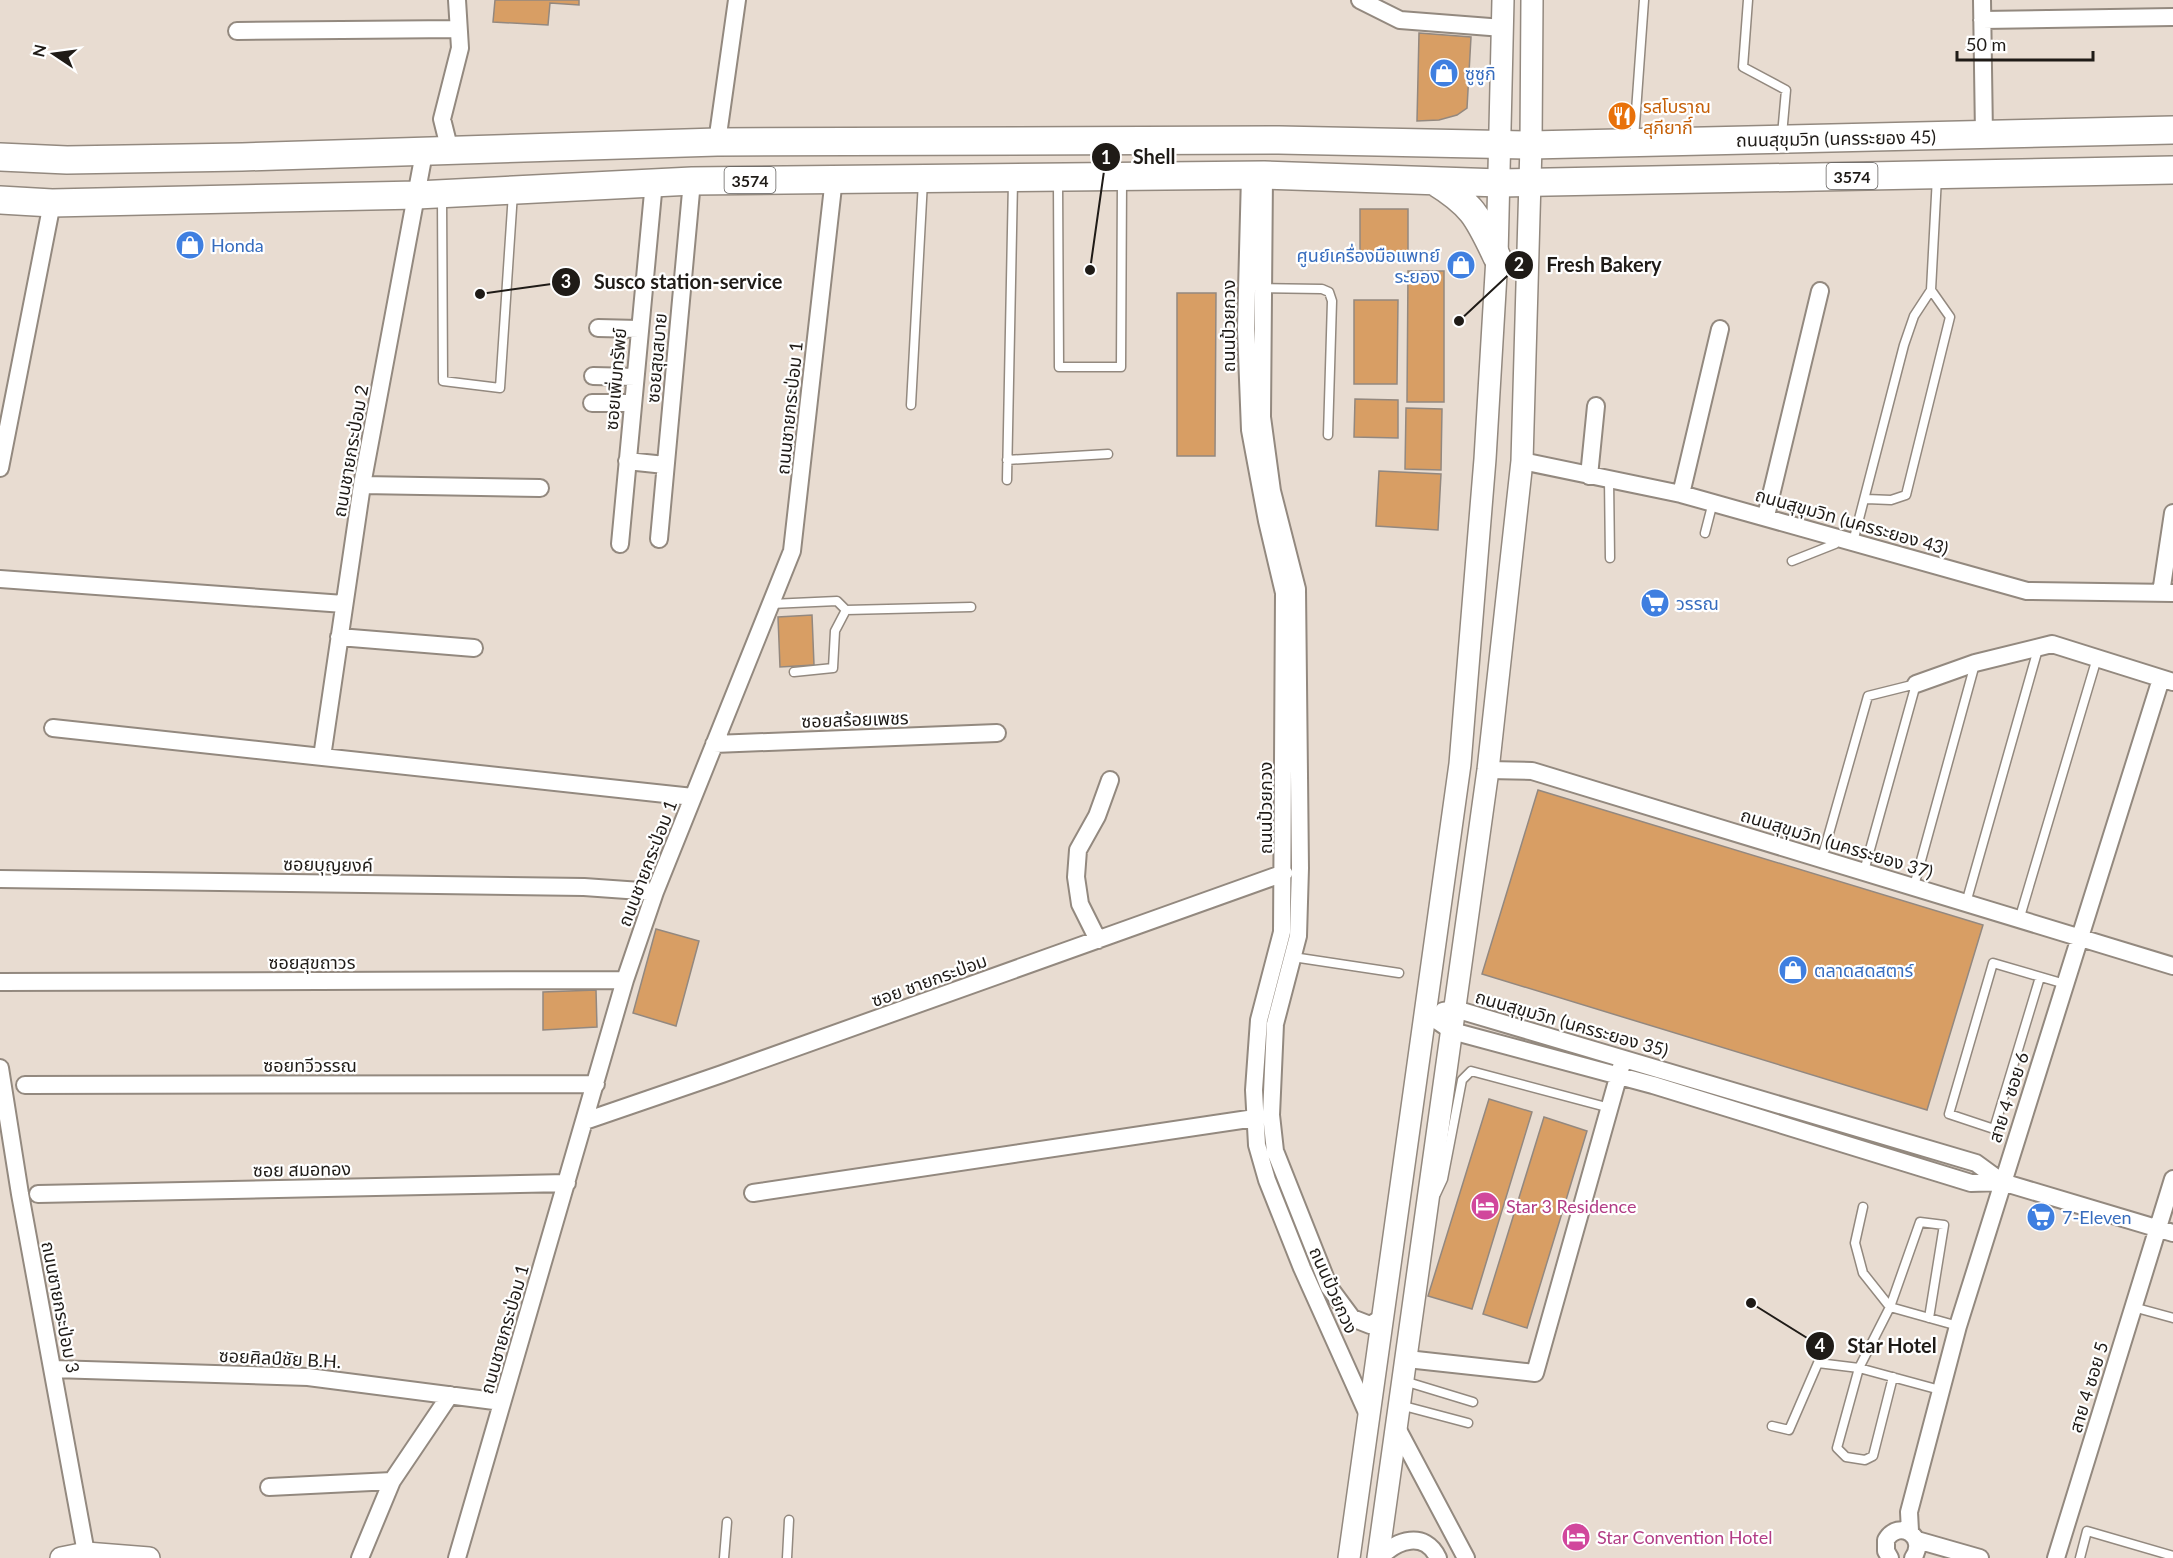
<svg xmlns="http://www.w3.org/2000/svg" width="2173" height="1558" viewBox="0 0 2173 1558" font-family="Lato,'Noto Sans Thai',sans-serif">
  <rect width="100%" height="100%" fill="#e8dcd1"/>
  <!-- building -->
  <path fill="#d89e64" stroke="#93887f" stroke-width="1.5" d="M495,0H579V5L550,3L548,25L493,22Z
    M1419,33L1471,37L1467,108L1457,115L1439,120L1417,121Z
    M1360,209H1408V260H1360Z
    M1408,271H1444V402H1407Z
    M1177,293H1216L1215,456H1177Z
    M1354,300H1398L1397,384H1354Z
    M1355,399L1398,400V438L1354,437Z
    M1406,408L1442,409L1441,470L1405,469Z
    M1379,471L1441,474L1438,530L1376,526Z
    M812,615L814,665L780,667L778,617Z
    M1538,790L1983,925L1927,1110L1482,974Z
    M656,929L699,941L676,1026L633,1013Z
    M596,990L597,1027L543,1030V992Z
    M1489,1099L1532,1112L1472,1309L1428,1296Z
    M1544,1117L1587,1131L1527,1328L1483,1314Z"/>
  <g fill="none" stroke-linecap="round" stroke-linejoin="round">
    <!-- service casing -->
    <g stroke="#93897f" stroke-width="11">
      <path id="service" d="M1748,0L1743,67L1786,90L1782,135
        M1634,139L1644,0
        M1058,182L1059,367H1121L1122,180
        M442,197L443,381L500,388L513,193
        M1262,288L1322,289L1329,292L1332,301L1328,435
        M911,405L923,181
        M1007,460L1108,454
        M1609,479L1610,558
        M1007,480L1013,181
        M1866,499L1891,500L1906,495L1950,317L1931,290
        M1705,533L1713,502
        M1853,542L1904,345L1914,316L1931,290L1937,177
        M1792,561L1835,544L1838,538
        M771,604L837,601L846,610L971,607
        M794,672L833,668L835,631L846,610
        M1822,858L1868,696L1916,684L1864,871
        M1914,886L1975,664
        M1966,903L2038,649
        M2019,920L2097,658
        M1293,957L1399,973
        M2040,977L1994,1129L1949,1114L1993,963L2065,984
        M1436,1194L1443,1179L1462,1080L1471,1071L1610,1108
        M1863,1207L1855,1243L1863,1273L1890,1307L1958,1326
        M2133,1307L2173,1318
        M1929,1318L1944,1225L1920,1222L1890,1307L1859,1368L1940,1390
        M1404,1381L1473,1402
        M1400,1405L1468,1423
        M1772,1426L1789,1430L1818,1363L1859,1368L1837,1448L1846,1457L1865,1460L1873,1456L1893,1377
        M724,1558L727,1522
        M787,1558L789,1520
        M2080,1558L2087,1531L2173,1556"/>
    </g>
    <!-- minor casing -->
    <g stroke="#93897f" stroke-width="20">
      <path id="minor" d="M1360,0L1400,20L1503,28
        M1982,0L1984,135
        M1982,20L2173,17
        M237,31L458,29
        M717,142L737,0
        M450,151L442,119L460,48L457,0
        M1264,175L1262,417L1272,491L1297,589L1300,868L1298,936L1275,1024L1271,1115L1275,1151L1329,1287L1352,1318L1370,1325L1384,1317
        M1250,176L1246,329L1250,430L1267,521L1284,593L1282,932L1259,1020L1254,1090L1257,1145L1267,1180L1302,1268L1369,1417
        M598,328L639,329
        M593,376L635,377
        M592,403H633
        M627,461L665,465
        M1522,461L1681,494L2027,591L2173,593
        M0,468L52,203
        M1589,476L1596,406
        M362,485L540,488
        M1681,494L1720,329
        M1766,516L1820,291
        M659,539L692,181
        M620,544L654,182
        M0,579L344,604
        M2161,593L2173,513
        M339,637L474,648
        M1916,684L1975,663L2052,644L2173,682
        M53,728L693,797
        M714,744L997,733
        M322,757L362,485L424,153
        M1488,770L1532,771L2173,966
        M0,879L584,887L655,892
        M1098,940L1080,904L1076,877L1078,850L1097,816L1110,780
        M0,982L625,980
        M1443,1011L1455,1009L1976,1163L2002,1182
        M1427,1014L1452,1031L1653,1085L1971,1183L2002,1182L2173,1233
        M0,1068L20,1194L86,1553
        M25,1085L596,1084
        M585,1121L722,1074L1284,873
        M753,1193L1255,1118
        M38,1194L567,1183
        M1407,1359L1535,1373L1621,1067
        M53,1369L308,1377L502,1402
        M1397,1428L1466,1558
        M269,1487L392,1481
        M1910,1531L1909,1512L1958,1326L2161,679
        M1917,1540L1980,1558
        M360,1558L392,1481L450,1395
        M457,1558L625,980L655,892L792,551L834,178
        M1380,1558C1396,1540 1425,1530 1438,1558
        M1890,1558L1886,1551V1540C1899,1518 1928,1537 1913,1558
        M2056,1558L2173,1179"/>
    </g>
    <!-- tertiary casing -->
    <g stroke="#93897f" stroke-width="24">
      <path id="tertiary" d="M61,1558L86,1553L149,1558
        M1349,1558L1460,764L1485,459L1497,257L1503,0
        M1378,1558L1488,770L1522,461L1531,145L1532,0"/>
    </g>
    <!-- primary casing -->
    <g stroke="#93897f" stroke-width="30">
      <path id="primary" d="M0,157L67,160L242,157L717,142L1279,140L1531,145L2173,130
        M1434,181C1473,205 1478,217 1497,257
        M0,200L52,203L417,195L692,181L1264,175L1500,183L2173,170"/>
    </g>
    <!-- service -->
    <use href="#service" stroke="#fff" stroke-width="8"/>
    <!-- minor -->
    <use href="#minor" stroke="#fff" stroke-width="16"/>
    <!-- tertiary -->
    <use href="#tertiary" stroke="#fff" stroke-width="21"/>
    <!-- primary -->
    <use href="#primary" stroke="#fff" stroke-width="27"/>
  </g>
  <!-- icons -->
  <defs>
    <g id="shop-disc" transform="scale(1.5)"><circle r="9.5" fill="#3f7fe0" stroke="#fff"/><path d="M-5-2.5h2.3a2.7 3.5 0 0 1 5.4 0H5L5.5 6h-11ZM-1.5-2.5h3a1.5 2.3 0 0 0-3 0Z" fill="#fff"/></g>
    <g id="restaurant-disc" transform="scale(1.5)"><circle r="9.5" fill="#e8710a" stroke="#fff"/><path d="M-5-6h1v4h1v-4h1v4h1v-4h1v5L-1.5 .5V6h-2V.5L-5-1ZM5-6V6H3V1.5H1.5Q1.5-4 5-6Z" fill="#fff"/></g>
    <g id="supermarket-disc" transform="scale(1.5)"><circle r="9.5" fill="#3f7fe0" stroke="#fff"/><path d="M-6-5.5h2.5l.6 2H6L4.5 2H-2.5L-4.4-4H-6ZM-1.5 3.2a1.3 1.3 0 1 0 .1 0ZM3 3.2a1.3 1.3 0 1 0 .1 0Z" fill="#fff"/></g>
    <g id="hotel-disc" transform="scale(1.5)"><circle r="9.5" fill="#d1479c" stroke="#fff"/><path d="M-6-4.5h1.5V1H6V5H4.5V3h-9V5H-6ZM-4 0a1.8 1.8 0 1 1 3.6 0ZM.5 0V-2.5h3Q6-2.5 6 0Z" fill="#fff"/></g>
  </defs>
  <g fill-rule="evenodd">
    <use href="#shop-disc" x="1444" y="73"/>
    <use href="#restaurant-disc" x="1622" y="116"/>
    <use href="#shop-disc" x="190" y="245"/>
    <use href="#shop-disc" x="1461" y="265"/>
    <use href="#supermarket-disc" x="1655" y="603"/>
    <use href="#shop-disc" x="1793" y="970"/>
    <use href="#hotel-disc" x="1485" y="1206"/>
    <use href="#supermarket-disc" x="2041" y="1217"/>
    <use href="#hotel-disc" x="1576" y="1537"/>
  </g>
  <g text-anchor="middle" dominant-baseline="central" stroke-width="4.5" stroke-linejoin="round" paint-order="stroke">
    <!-- shield labels -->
    <g fill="#fff" stroke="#625f5d" stroke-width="1.5">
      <rect x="1826.5" y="163" width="51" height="26" rx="4.5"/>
      <rect x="724.5" y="167" width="51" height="26" rx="4.5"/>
    </g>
    <g font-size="16" font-weight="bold" fill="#1f1b17">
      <text x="1852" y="176">3574</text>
      <text x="750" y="180">3574</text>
    </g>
    <!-- shop labels -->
    <g font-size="18" fill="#366cbe" stroke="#fff" text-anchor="start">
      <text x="1465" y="73">ซูซูกิ</text>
      <text x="211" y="245">Honda</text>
      <text x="1440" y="255" text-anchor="end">ศูนย์เครื่องมือแพทย์<tspan x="1440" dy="21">ระยอง</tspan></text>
      <text x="1676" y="603">วรรณ</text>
      <text x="1814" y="970">ตลาดสดสตาร์</text>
      <text x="2062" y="1217">7-Eleven</text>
    </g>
    <!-- food labels -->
    <g font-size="18" fill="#c56008" stroke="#fff" text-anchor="start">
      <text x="1643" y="106">รสโบราณ<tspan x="1643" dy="21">สุกียากี์</tspan></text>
    </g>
    <!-- street labels -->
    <g font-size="18" fill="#1f1b17" stroke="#fff">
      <text transform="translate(1836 138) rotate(-1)">ถนนสุขุมวิท (นครระยอง 45)</text>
      <text transform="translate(1228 326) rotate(-90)">ถนนป้วยกวง</text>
      <text transform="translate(656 358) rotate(-85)">ซอยสุขสบาย</text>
      <text transform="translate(615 379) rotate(-85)">ซอยเพิ่มทรัพย์</text>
      <text transform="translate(789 408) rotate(-84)">ถนนชายกระป่อม 1</text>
      <text transform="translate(350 451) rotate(-80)">ถนนชายกระป่อม 2</text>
      <text transform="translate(1852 521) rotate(16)">ถนนสุขุมวิท (นครระยอง 43)</text>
      <text transform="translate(855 719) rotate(-2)">ซอยสร้อยเพชร</text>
      <text transform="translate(1265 808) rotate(-90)">ถนนป้วยกวง</text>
      <text transform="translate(1837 843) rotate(17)">ถนนสุขุมวิท (นครระยอง 37)</text>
      <text transform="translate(647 863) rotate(-69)">ถนนชายกระป่อม 1</text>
      <text transform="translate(328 864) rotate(1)">ซอยบุญยงค์</text>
      <text x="312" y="962">ซอยสุขถาวร</text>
      <text transform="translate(929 980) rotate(-20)">ซอย ชายกระป่อม</text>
      <text transform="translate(1572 1023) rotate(16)">ถนนสุขุมวิท (นครระยอง 35)</text>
      <text x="310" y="1065">ซอยทวีวรรณ</text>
      <text transform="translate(2008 1097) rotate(-72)">สาย 4 ซอย 6</text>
      <text transform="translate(302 1169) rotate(-1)">ซอย สมอทอง</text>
      <text transform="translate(1334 1290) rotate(66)">ถนนป้วยกวง</text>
      <text transform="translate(61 1307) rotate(79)">ถนนชายกระป่อม 3</text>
      <text transform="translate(504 1329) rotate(-74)">ถนนชายกระป่อม 1</text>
      <text transform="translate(280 1358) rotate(3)">ซอยศิลป์ชัย B.H.</text>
      <text transform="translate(2088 1387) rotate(-73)">สาย 4 ซอย 5</text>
    </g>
    <!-- hotel labels -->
    <g font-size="18" fill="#b23c85" stroke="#fff" text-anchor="start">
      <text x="1506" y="1206">Star 3 Residence</text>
      <text x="1597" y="1537">Star Convention Hotel</text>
    </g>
  </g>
  <!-- callouts -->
  <path fill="none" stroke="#1f1b17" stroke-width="2" d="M1090 270L1106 157M1459 321L1519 265M480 294L566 282M1751 1303L1820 1346"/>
  <g fill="#1f1b17" stroke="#fff" stroke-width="2">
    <circle cx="1090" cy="270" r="6"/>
    <circle cx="1459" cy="321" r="6"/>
    <circle cx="480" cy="294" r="6"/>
    <circle cx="1751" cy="1303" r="6"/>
    <circle cx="1106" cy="157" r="15"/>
    <circle cx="1519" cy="265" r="15"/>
    <circle cx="566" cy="282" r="15"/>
    <circle cx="1820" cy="1346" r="15"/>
  </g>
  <g font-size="18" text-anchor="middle" font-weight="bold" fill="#fff">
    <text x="1106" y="164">1</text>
    <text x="1519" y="271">2</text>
    <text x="566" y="288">3</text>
    <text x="1820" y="1352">4</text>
  </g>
  <g font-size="20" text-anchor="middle" font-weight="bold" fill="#1f1b17" stroke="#fff" stroke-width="4.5" stroke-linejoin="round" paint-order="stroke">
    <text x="1154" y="164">Shell</text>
    <text x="1604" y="272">Fresh Bakery</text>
    <text x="688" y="289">Susco station-service</text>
    <text x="1892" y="1353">Star Hotel</text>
  </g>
  <!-- north arrow -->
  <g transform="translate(54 54) rotate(283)" stroke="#ffffff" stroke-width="4.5" paint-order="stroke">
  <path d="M0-4.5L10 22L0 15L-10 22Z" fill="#1f1b17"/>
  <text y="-9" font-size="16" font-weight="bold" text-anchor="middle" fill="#1f1b17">N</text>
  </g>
  <!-- scale -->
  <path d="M1957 51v9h136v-9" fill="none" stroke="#1f1b17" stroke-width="3"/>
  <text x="1966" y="51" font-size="18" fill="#1f1b17" stroke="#ffffff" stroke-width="4.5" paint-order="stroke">50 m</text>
</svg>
